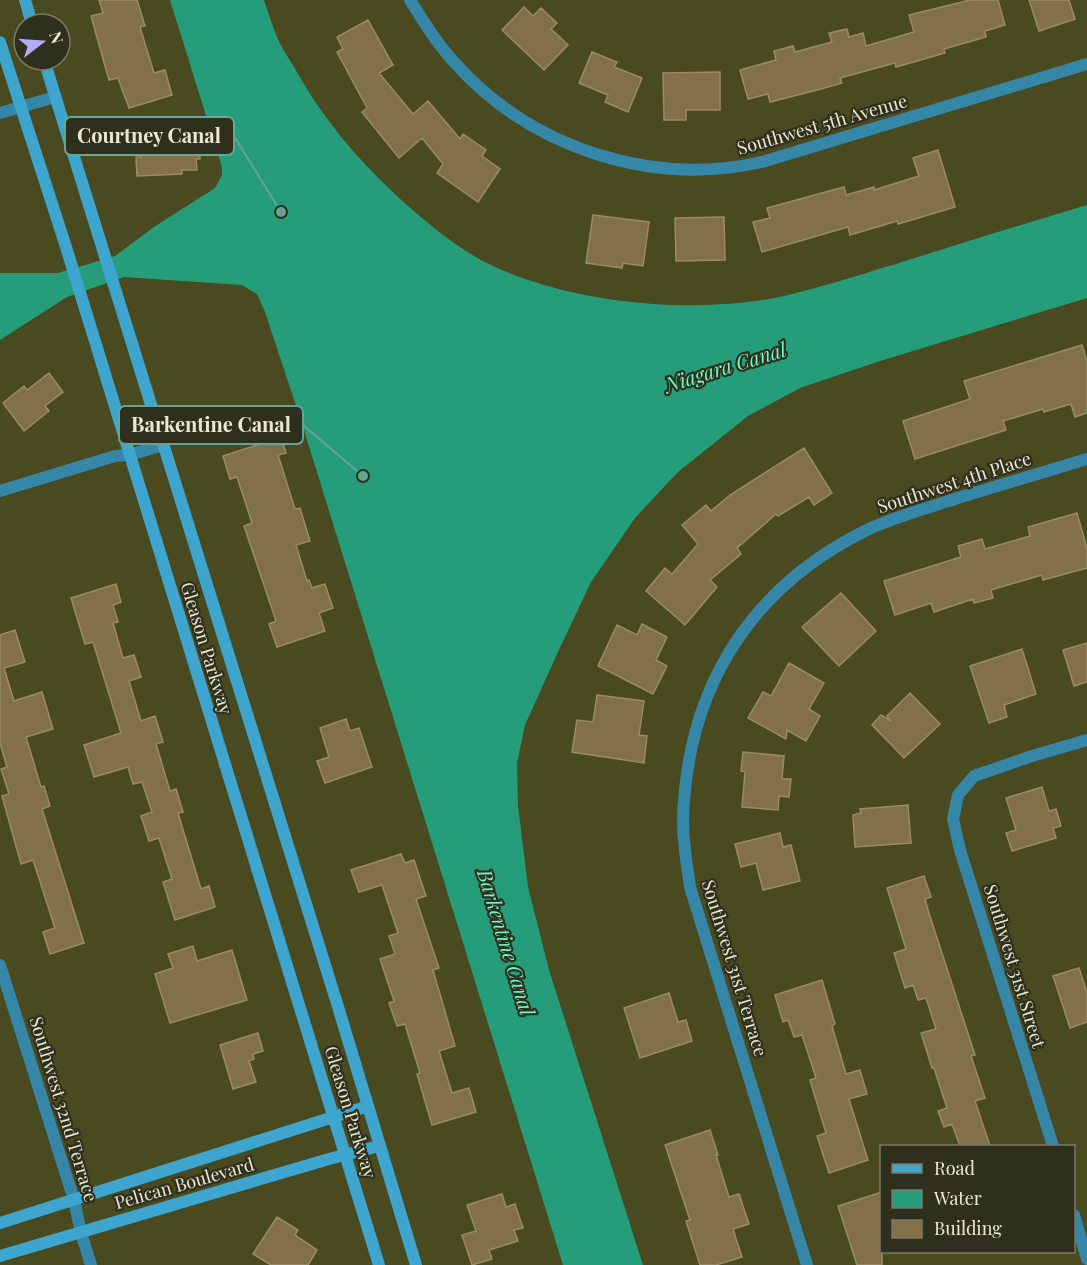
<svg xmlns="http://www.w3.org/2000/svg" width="1087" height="1265" viewBox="0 0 1087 1265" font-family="'Playfair Display',serif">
  <rect width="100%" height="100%" fill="#4a4a20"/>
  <!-- water -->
  <path fill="#259d7a" d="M170,0H264C268,12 272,25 277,37C281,47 288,57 294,67C321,116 356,158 397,196C422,219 460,251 491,265C569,302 684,314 769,299C812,291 854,276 896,264C959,244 1023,224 1087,205V298L880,361L800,388L748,416L678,472L635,518L591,582L558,652L525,725L517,763L518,806L528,887L549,970L643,1265H563L303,427L265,312L257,294L242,285L124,277L67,297L0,340V273H58L115,256L154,227L215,188L222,175V167Z"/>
  <!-- building -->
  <path fill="#827148" stroke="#9c8b61" stroke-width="1.5" d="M99,0H137L145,26L140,27L154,73L165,70L172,95L129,108L118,78L109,80L91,16L103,13Z
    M970,0H998L1005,25L985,31L986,37L944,49L945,53L896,67L895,63L840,78L842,83L821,89L770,102L768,94L748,99L740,70L776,60L774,51L793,46L795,52L832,42L829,33L847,29L849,37L863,33L866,46L914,32L909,15Z
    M1029,0H1069L1075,19L1039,31Z
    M524,7L533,16L541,8L557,23L551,29L568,45L544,70L502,30Z
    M368,20L393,65L379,73L413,114L428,101L460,139L463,134L486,150L482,156L500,169L478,202L437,173L443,164L422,138L399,158L362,112L367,108L337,52L343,49L337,37Z
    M592,52L617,62L614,67L642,78L628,112L605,102L608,95L579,83Z
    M720,72V110H686V120H664L663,73Z
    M199,123L200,159H196L197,170H182V174L137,176L136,157H141L140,125Z
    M938,150L955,207L898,224L897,221L850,235L848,227L762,252L753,222L770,218L767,208L844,187L846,195L874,187V190L919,176L913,158Z
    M593,215L649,222L643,266L623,263L622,268L586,263Z
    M724,217L725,260L676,261L675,218Z
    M1082,345L1087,362V413L1075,417L1071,404L1044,412L1043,409L1003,421L1006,430L915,459L903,421L970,399L964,381Z
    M49,373L63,392L45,406L49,411L24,431L3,403L24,386L27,390Z
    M281,437L286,453L278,455L295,509L300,508L310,541L296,545L307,581L309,580L312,588L325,584L333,608L319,613L325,631L277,647L269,624L276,621L244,526L252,523L237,477L230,479L223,456Z
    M804,448L832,493L814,505L809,497L778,516L776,514L737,548L741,554L710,580L717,587L685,625L646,591L665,568L672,574L698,544L682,525L706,505L711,511L730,495Z
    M1077,513L1087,549V568L1043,580L1042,575L991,590L993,598L974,603L973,599L934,612L931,603L895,615L884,581L961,557L958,546L982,539L985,549L1030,536L1028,527Z
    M116,584L121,602L113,605L118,622L113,623L123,658L134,655L141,677L129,681L141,721L155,716L163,742L156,744L170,791L176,789L183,812L178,813L201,889L209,886L215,907L175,920L163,882L172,879L159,838L149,841L141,816L152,812L142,782L133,784L128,767L94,777L84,745L121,733L93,642L85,644L71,598Z
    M841,593L876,631L839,666L802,627Z
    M642,624L667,637L656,660L667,666L653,694L598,666L617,625L637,635Z
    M15,630L25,662L4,668L14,701L42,692L53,729L26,737L41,787L44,786L50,806L42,809L84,943L50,954L43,932L55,928L33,860L21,864L2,796L9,794L1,769L7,767L0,743V635Z
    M1087,643V682L1074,686L1063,650Z
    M1022,649L1036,694L1004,705L1007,717L989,723L970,666Z
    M789,663L824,683L809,709L820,716L806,741L787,730L786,739L748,718L763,692L771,696Z
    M910,693L940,724L904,758L872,725L881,715L891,721L887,716Z
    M597,695L644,701L639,735L647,736L644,763L572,752L577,720L593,722Z
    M346,719L350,731L359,728L372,767L325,783L317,761L329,757L320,728Z
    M743,752L784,756L782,779H791L789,797L779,796L778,810L742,807L745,772L741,771Z
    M1042,787L1049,811L1056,809L1061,826L1053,828L1056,838L1012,851L1006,833L1016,830L1006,798Z
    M908,805L911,843L855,847L853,815L861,813L860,809Z
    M780,833L783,847L791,845L800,881L763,890L756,863L741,867L735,844Z
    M401,854L405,863L414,860L426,896L416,899L439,968L433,970L455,1046L439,1051L452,1093L469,1088L476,1112L432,1125L417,1074L420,1073L405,1024L397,1026L389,1003L394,1001L380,959L395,954L389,936L398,933L382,885L359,892L351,870Z
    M924,876L931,897L925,899L929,913L975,1055L971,1056L985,1098L975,1101L990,1146H960L952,1124L944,1127L938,1111L947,1108L934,1068H932L921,1033L936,1029L926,998L918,1000L913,985L905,988L894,953L906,949L887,888Z
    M193,946L197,961L232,950L247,1000L170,1023L155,974L173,968L168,954Z
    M1079,968L1087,993V1022L1070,1028L1053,976Z
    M822,980L835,1024L832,1026L846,1074L860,1070L867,1094L849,1099L868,1160L829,1173L817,1136L826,1133L810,1080L816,1078L802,1035L794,1037L788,1020L783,1022L775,995Z
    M669,993L678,1022L686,1020L692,1041L640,1058L624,1008Z
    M258,1033L263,1051L253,1054L254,1059L249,1061L256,1082L233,1089L220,1045Z
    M710,1130L718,1155H716L729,1197L739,1194L749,1224L733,1229L742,1257L716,1265H700L686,1221L690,1220L665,1145Z
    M882,1192V1265H857L838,1206Z
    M502,1194L506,1207L515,1204L523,1228L514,1230L518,1241L489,1250L492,1259L472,1265L462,1235L476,1231L467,1205Z
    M277,1217L298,1230L295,1235L317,1250L308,1265H271L253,1254Z"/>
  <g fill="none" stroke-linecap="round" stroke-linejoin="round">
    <!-- street -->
    <path stroke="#3586a7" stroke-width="12" d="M410,0C424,22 437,44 455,63C531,148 651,187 762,162L1087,64
      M0,113L55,97
      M0,491L115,456L129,455L163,445
      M0,965L74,1200L81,1233L91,1265
      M1053,1146L960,850L953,819L958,795L974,776L1032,756L1087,740
      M1074,1215L1087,1259
      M807,1265L690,887C686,859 681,830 684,801C693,676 758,582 871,528C900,515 931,507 961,497C1003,484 1045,472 1087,459"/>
    <!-- secondary -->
    <path stroke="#3da5ce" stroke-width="12" d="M25,0L32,24
      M0,42L66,247L379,1265
      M44,60L339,1010L416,1265
      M0,1223L368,1106
      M0,1256L329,1159L379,1146"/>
  </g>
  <g text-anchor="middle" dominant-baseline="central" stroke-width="4.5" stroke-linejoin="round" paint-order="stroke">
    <!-- street labels -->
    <g font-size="18" fill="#e9e9d2" stroke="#2f2f1d">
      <text transform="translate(822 124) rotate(-16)">Southwest 5th Avenue</text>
      <text transform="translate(954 482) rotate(-18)">Southwest 4th Place</text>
      <text transform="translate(207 648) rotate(73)">Gleason Parkway</text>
      <text transform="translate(1015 966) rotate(73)">Southwest 31st Street</text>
      <text transform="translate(735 968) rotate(73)">Southwest 31st Terrace</text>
      <text transform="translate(64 1109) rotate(73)">Southwest 32nd Terrace</text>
      <text transform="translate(351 1112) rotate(73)">Gleason Parkway</text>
      <text transform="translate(184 1183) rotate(-16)">Pelican Boulevard</text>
    </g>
    <!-- water labels -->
    <g font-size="20" font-style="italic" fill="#6efacb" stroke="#2f2f1d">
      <text transform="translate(725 366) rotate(-17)">Niagara Canal</text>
      <text transform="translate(507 942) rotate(73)">Barkentine Canal</text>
    </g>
  </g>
  <!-- callouts -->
  <path fill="none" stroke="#66a496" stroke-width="2" d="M281 212L234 136M363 476L303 425"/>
  <g fill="#66a496" stroke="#2f2f1d" stroke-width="2">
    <circle cx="281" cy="212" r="6"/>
    <circle cx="363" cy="476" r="6"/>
  </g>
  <g fill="#2f2f1d" stroke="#66a496" stroke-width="2">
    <rect x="65" y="117" width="169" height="38" rx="6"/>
    <rect x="119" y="406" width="184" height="38" rx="6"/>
  </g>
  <g font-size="20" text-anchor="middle" font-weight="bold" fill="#e9e9d2">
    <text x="149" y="143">Courtney Canal</text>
    <text x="211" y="432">Barkentine Canal</text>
  </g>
  <!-- legend -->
  <rect x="880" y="1145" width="195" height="108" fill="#2f2f1d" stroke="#797965" stroke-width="1.5"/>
  <rect x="892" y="1164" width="30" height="9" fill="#3da5ce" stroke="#797965" stroke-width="1.5"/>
  <text x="934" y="1175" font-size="18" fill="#e9e9d2">Road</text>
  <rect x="892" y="1190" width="30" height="18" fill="#259d7a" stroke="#797965" stroke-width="1.5"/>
  <text x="934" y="1205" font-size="18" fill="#e9e9d2">Water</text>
  <rect x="892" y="1220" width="30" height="18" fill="#827148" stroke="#797965" stroke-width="1.5"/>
  <text x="934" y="1235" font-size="18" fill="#e9e9d2">Building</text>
  <!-- north arrow -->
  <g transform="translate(42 42) rotate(73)"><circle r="28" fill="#2f2f1d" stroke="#797965" stroke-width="1.5"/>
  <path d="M0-4.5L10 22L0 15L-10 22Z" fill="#b4acf9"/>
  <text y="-9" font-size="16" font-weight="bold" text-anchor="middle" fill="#e9e9d2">N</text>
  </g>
</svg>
